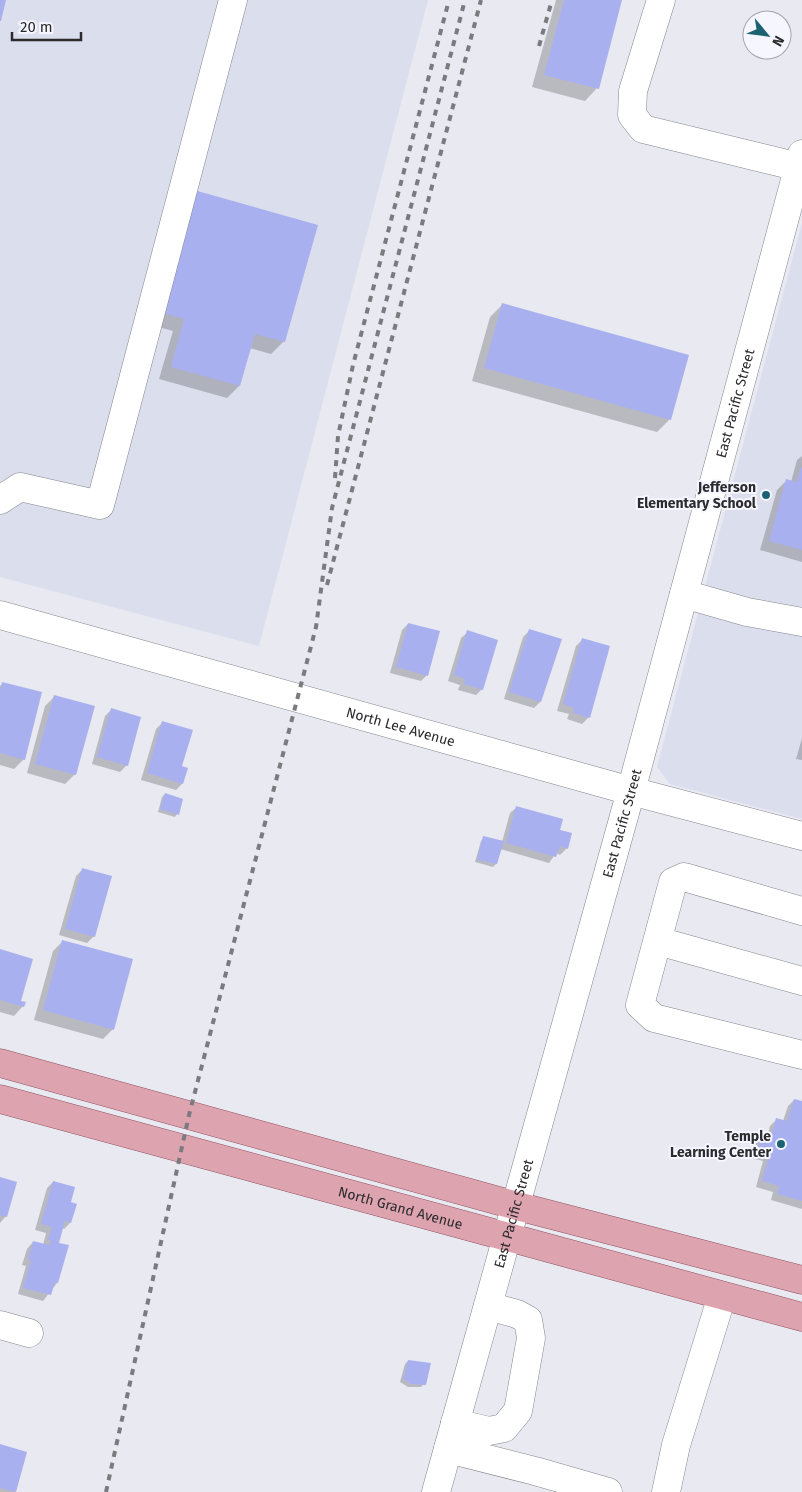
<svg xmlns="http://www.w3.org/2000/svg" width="802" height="1492" viewBox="0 0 802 1492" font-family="'Fira Sans',sans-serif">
  <rect width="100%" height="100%" fill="#e8e9f1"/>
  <!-- built -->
  <path fill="#dbdeed" d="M0,0H428L259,646L0,577Z
    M802,223V819L670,784L657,767Z"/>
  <!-- shadow -->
  <path fill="#0003" d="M556,0H621L597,88L585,101L532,87Z
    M182,204L284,341L271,354L250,348L239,386L227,398L159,379L173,331L148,324Z
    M502,305L670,419L657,432L472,381L490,317Z
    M802,456V562L760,550L777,490L786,481L791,482L797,460Z
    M408,624L427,675L421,681L390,673L402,630Z
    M530,630L560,640L540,702L534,708L504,699L523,637Z
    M468,632L482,689L476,695L458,690L460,685L448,681L461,638Z
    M582,640L589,717L582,724L567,719L569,714L557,711L576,646Z
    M3,683L24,759L14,769L0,765V686Z
    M55,696L75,774L65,784L27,773L45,706Z
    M111,710L127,765L120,772L92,764L105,716Z
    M163,722L182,784L176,790L141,780L156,729Z
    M802,738V760L796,759Z
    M165,794L177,814L175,817L158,812L162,797Z
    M517,807L559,830L567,848L560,855L556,853L549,863L500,849L496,864L493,867L475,862L481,841L484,838L502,842L510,813Z
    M82,870L94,936L87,943L59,935L76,876Z
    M63,941L113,1029L103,1039L34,1020L53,951Z
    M0,950L19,1002L23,1006L14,1016L0,1012Z
    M794,1100L802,1102V1209L771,1200L773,1192L756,1187L763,1161L751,1158L756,1142L762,1136L767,1137L770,1126L777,1119L783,1121L788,1106Z
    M0,1179L6,1216L0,1223Z
    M53,1182L70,1203V1223L64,1229L62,1228L58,1244L57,1283L43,1301L18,1294L26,1266L22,1265L27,1249L33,1242L43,1245L46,1233L35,1230L47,1188Z
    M408,1361L424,1384L421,1387H408L400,1382L405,1364Z
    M0,1446L15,1492H0Z"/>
  <!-- building -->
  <path fill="#a9b0ef" d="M0,0H6L1,21H0Z
    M564,0H622L599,89L544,75Z
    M194,190L318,225L285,342L255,334L240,386L171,367L184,319L160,312Z
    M502,303L689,355L671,420L484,368Z
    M801,467L802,468V550L769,541L786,479L797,482Z
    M408,623L440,631L428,676L396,667Z
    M529,629L562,639L541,702L509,692Z
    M467,630L498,640L483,690L464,684L465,679L454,675Z
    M582,638L610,646L590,718L573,713L574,708L563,704Z
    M2,682L42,692L25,760L0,753V692Z
    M54,695L95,706L76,775L35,764Z
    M111,708L141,717L128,766L97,757Z
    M162,721L193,730L182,766L188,768L183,784L147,773Z
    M165,793L183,799L179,815L160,809Z
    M516,806L563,819L560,830L572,833L568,849L560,846L556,857L506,843Z
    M483,836L504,841L497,864L477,860Z
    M82,868L112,876L95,937L65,929Z
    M62,940L133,959L114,1030L43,1010Z
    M0,949L33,959L21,1001L26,1002L24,1007L0,1000Z
    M794,1099L802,1101V1201L777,1194L779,1186L762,1181L769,1155L757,1152L762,1135L771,1137L776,1118L787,1121Z
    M0,1177L17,1182L7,1217L0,1215Z
    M53,1181L75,1187L71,1202L77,1204L71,1223L65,1221L59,1243L69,1245L58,1283L55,1282L51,1295L23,1288L31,1260L28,1259L33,1241L49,1245L51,1240H48L52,1227L41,1224Z
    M408,1360L431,1363L426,1385L411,1384L403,1379Z
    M0,1444L27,1452L16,1492L0,1488Z"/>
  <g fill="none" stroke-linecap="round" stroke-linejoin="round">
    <!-- minor casing -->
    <g stroke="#84858d" stroke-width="29">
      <g id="minor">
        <path d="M661,0L633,91L632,115L643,129L799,167"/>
        <path d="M0,500L20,487L100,505L233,0"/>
        <path d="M684,594L747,612L802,622"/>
        <path id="s1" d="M0,615L631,791L802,836"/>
        <path d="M802,911L684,877L673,882L640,1005L654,1018L802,1055"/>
        <path d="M658,941L802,981"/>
        <path d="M0,1325L29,1333"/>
        <path d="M455,1423L489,1431L504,1428L518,1411L531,1338L528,1320L517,1314L488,1306"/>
        <path d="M448,1449L535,1471L608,1492"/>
        <path id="s2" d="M436,1492L631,791L802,154"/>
        <path d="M666,1492L676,1445L722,1296"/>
      </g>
    </g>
    <!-- major casing -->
    <g stroke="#905260" stroke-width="29">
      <g id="major">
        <path d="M0,1063L517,1206L802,1280"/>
        <path id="s3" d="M0,1099L802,1317"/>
      </g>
    </g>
    <!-- minor -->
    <use href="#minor" stroke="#fff" stroke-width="28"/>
    <!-- major -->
    <use href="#major" stroke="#dda4b0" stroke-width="28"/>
    <!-- rail -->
    <path stroke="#7a7a7f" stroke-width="4" stroke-dasharray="6 6" stroke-linecap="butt" d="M539,46L552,0
      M335,478L338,436L353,365L449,0
      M327,585L481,0
      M106,1492L189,1115L316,627L332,508L465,0"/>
  </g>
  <!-- markers -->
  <g fill="#1b6272" stroke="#f5f6ff" stroke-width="2">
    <circle cx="766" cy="495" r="5"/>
    <circle cx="781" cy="1144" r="5"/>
  </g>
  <g text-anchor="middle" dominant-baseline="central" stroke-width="4" stroke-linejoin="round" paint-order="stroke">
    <!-- street labels -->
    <g font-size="14" fill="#2b2b2e" stroke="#f5f6ff">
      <text stroke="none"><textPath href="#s2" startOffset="1129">East Pacific Street</textPath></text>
      <text stroke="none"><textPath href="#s1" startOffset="416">North Lee Avenue</textPath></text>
      <text stroke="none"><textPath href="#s2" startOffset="694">East Pacific Street</textPath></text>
      <text stroke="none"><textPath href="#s3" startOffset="415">North Grand Avenue</textPath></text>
      <text stroke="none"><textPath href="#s2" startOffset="289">East Pacific Street</textPath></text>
    </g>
    <!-- poi labels -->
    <g font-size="14" font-weight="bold" fill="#2b2b2e" stroke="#f5f6ff" text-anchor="end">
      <text x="756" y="487">Jefferson<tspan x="756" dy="16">Elementary School</tspan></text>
      <text x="771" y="1136">Temple<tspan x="771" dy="16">Learning Center</tspan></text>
    </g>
  </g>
  <!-- north arrow -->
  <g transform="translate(767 35) rotate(119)"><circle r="24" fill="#f5f6ff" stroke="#a4a5ab"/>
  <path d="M0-4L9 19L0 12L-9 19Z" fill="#1b6272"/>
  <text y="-8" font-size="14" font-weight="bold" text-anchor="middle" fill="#2b2b2e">N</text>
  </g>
  <!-- scale -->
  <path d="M12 32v8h69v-8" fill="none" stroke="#2b2b2e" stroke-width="2.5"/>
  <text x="20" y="32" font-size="15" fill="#2b2b2e" stroke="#f5f6ff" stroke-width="4" paint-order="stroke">20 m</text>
</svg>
